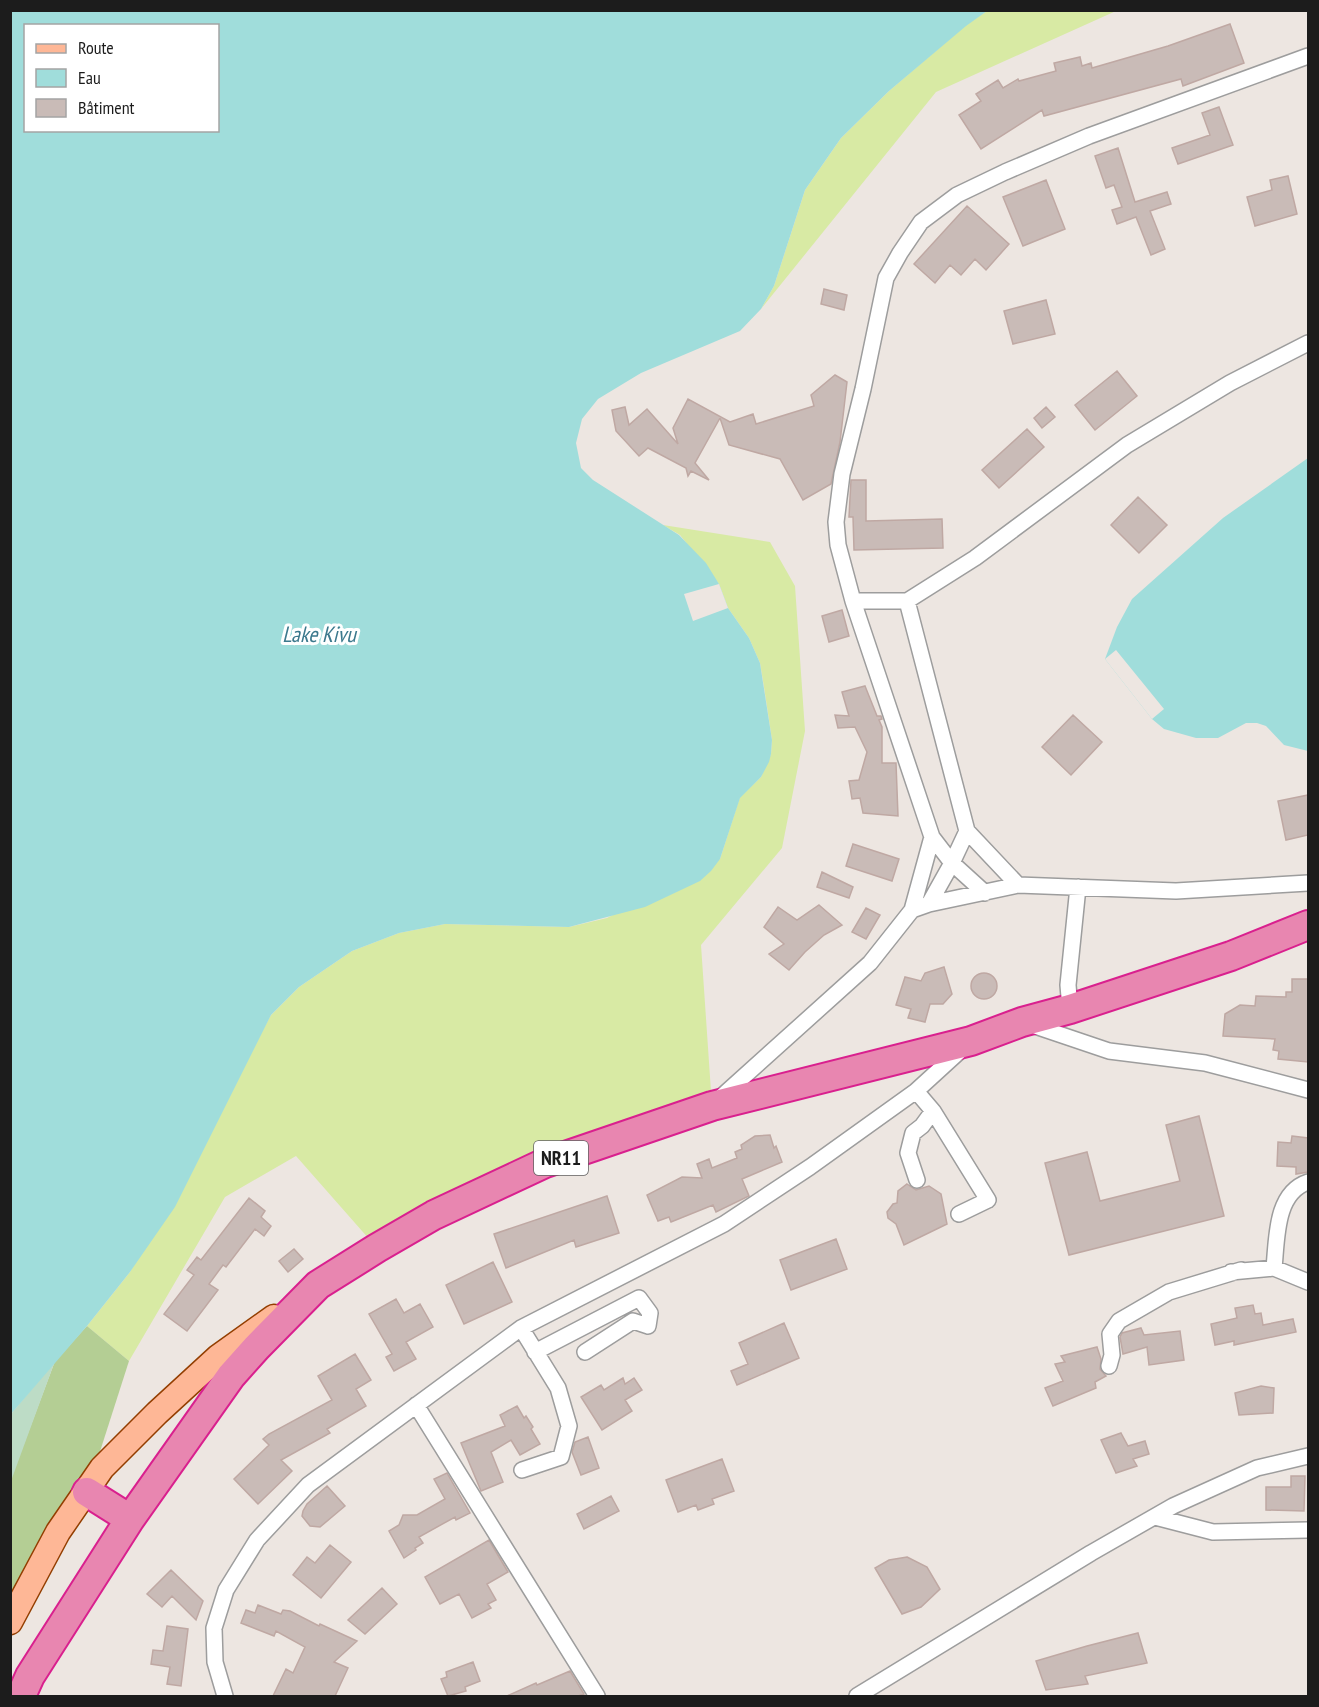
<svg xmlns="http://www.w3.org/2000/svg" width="1319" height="1707" viewBox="0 0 1319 1707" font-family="'PT Sans Narrow',sans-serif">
  <rect width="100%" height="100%" fill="#ede6e1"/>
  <!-- grass -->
  <path fill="#d8eaa4" d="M987,11H1116L936,92L761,309L774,286L805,190L841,138L889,91L966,25Z
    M663,525L770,542L795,586L805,731L782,848L701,945L712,1106L377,1248L296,1156L225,1197L129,1361L87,1326L130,1272L271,1015L299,987L352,951L399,933L445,924L569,927L607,918L720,859L740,797L761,777L771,754L772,740L764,687L760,663L749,638L728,608L719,584L680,535Z"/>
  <!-- forest -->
  <path fill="#b4ce94" d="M87,1326L129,1361L87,1492L11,1622L10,1481L55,1361Z"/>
  <!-- wetland -->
  <path fill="#bddcc6" d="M55,1361L11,1481V1414Z"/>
  <!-- water -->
  <path fill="#a0dddb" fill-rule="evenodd" d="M11,11H987L966,26L889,91L841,138L805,190L774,286L761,309L740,331L641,373L598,399L582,419L576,443L581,468L593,480L679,535L706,563L719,584L728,608L749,638L760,663L772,740L771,754L769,762L761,777L740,798L720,859L711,871L700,881L645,907L569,927L445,924L399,933L352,951L299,987L271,1015L175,1207L130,1272L87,1326L11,1414ZM26,26H218V130H26Z
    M1308,458V751L1284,745L1266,726L1257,723H1246L1218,738H1196L1164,729L1152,719L1105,659L1117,627L1132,599L1223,518Z"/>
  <!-- pier -->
  <path fill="#ede6e1" d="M719,584L728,608L693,621L684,594Z
    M1116,650L1164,709L1152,719L1105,659Z"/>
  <!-- building -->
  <path fill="#c9bbb7" stroke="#bfa8a3" stroke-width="1.5" d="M1230,24L1244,63L1183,86L1181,79L1044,116L1042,110L981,149L959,115L981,101L976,94L998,80L1003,88L1018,79L1019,81L1056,71L1054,63L1080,57L1082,66L1091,63L1092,68L1168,46Z
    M1219,107L1233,145L1178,164L1172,148L1210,135L1202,113Z
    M1118,148L1135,202L1167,192L1171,204L1150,211L1165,249L1151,255L1136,217L1117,224L1112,210L1122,207L1114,185L1106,188L1095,156Z
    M1288,176L1297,214L1255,226L1247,197L1272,190L1270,180Z
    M1046,180L1065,229L1023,246L1003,197Z
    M967,206L1009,244L986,270L975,259L961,275L950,265L935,283L914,264Z
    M824,289L847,295L844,310L821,304Z
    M1046,300L1055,334L1013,344L1004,311Z
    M1117,371L1137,396L1095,430L1075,405Z
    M835,375L847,382L840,442L831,484L803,500L780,459L729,445L720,418L695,463L709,480L691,471L688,476L686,468L648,448L639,456L616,431L612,410L625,407L629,425L647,409L678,444L673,428L688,399L730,422L753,414L756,424L814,406L811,395Z
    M1046,407L1055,417L1042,428L1034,418Z
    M1027,429L1044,447L999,488L982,470Z
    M851,480H866V521L942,519L943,548L854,550L853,517H849Z
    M1138,497L1167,525L1139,553L1111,525Z
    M842,610L849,636L829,642L822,616Z
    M865,686L877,716H881L882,719L879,720L882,727V763H896L898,816L863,813L860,798L852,799L849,781L859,780L867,752L855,727L838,728L835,715L849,716L842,692Z
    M1073,715L1102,742L1071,775L1042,747Z
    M1308,795V835L1286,840L1278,801Z
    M853,844L899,859L892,881L846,866Z
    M822,872L853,887L849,898L817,887Z
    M819,905L842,925L824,935L805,952L789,970L769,954L784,944L764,927L778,907L797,920Z
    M866,908L880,915L866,939L852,932Z
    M944,967L952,994L943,1004H930L925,1022L908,1018L911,1009L896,1005L905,977L921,981L925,973Z
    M971 986a13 13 0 1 1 26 0a13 13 0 1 1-26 0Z
    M1292,979H1308V1062L1278,1059L1279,1051L1273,1050L1275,1039L1223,1036L1225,1014L1240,1005L1255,1006L1256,996L1286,997V992H1292Z
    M1199,1116L1224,1216L1069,1255L1045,1163L1087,1152L1100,1201L1180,1181L1166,1125Z
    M770,1135L774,1148L776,1146L782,1162L742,1179L749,1196L716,1212L713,1205L671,1222L669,1217L658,1221L647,1195L682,1177L702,1178L697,1164L709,1159L712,1168L737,1158L735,1152L742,1149L741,1145L755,1136Z
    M1292,1136L1308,1138V1172L1296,1174V1167L1277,1166L1278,1142L1291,1143Z
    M907,1184L916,1190L929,1186L941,1194L947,1224L904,1245L896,1224L888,1218L887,1212L893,1204L897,1203L898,1191Z
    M607,1196L619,1233L576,1247L574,1240L506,1268L494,1234Z
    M249,1198L265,1211L261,1217L271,1226L264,1236L255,1229L226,1267L223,1265L209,1284L218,1290L187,1331L164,1314L194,1275L187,1270L197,1257L201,1260Z
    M836,1239L847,1269L791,1290L780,1260Z
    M294,1249L303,1259L288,1272L279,1261Z
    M493,1262L512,1302L464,1324L446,1285Z
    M396,1299L404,1313L420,1304L433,1327L406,1342L416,1359L394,1371L386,1357L392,1354L369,1314Z
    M1253,1305L1255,1314L1261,1313L1263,1325L1293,1319L1296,1332L1234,1345V1341L1215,1345L1211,1324L1237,1318L1235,1308Z
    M784,1323L799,1358L737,1385L731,1371L748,1364L739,1343Z
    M1141,1328L1144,1335L1180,1331L1184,1360L1149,1365L1147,1347L1123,1354L1120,1337L1122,1333Z
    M1097,1347L1101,1359L1100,1369L1106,1376L1095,1382L1096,1388L1053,1406L1045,1388L1063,1381L1055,1364L1065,1362L1061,1356Z
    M355,1354L371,1380L356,1389L366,1406L327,1429L330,1433L281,1460L292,1471L258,1504L234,1479L269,1445L263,1439L269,1434L332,1400L318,1376Z
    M623,1378L625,1384L634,1378L642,1390L625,1400L632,1411L602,1430L581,1397L601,1385L604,1390Z
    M1261,1386L1274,1388L1273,1413L1239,1415L1235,1393Z
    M517,1406L524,1418L526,1416L533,1427L531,1429L540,1444L520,1455L511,1440L491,1452L503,1482L481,1491L461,1443L505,1426L500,1415Z
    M1121,1433L1128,1446L1145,1441L1149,1454L1133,1459L1137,1466L1116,1473L1101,1440Z
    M588,1437L599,1468L581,1475L572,1452L575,1442Z
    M722,1459L734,1491L712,1499L714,1504L698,1510L696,1505L678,1512L666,1480Z
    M447,1473L470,1513L456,1520L455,1517L419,1537L423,1543L415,1548L416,1550L404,1558L389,1531L399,1525L403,1515H417L445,1499L434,1479Z
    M1291,1476H1305L1304,1511L1266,1510V1487H1291Z
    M327,1486L345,1506L320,1527L310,1526L302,1516L303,1511L307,1504Z
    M611,1496L619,1511L584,1529L577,1514Z
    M489,1540L508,1572L487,1584L496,1600L488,1604L491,1608L472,1618L459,1594L440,1604L425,1577Z
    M330,1545L351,1562L321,1598L293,1575L307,1557L315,1563Z
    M907,1557L927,1567L940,1589L921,1607L902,1614L875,1568L889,1560Z
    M171,1570L203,1601L196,1620L172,1596L162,1607L147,1594Z
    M382,1588L397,1604L365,1634L348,1620Z
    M258,1605L281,1614L283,1610L290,1611L319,1626L320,1624L357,1641L334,1662L348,1668L335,1696H273L286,1669L293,1673L305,1647L276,1631L274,1636L241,1623L246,1610L255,1613Z
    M167,1626L188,1629L181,1686L167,1684L170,1667L151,1664L153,1650L163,1651Z
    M1138,1633L1147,1663L1085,1676L1088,1684L1046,1690L1036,1661L1087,1646Z
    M473,1662L480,1681L465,1687L466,1691L448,1696L441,1679L447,1677L446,1672Z
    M570,1671L584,1694L578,1696H507L536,1683L537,1685Z"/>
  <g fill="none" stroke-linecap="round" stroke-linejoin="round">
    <!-- street casing -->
    <g stroke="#9d9d9d" stroke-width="18">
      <path id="street" d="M853,601H907L975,558L1127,445L1230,383L1308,343
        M907,601L967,831L1018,885
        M985,893L952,863L932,837L853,601L838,545L836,522L842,474L863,389L886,278L900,253L921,222L957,195L1005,172L1089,136L1308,56
        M929,904L952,863L967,831
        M912,910L929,904L1018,885L1176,891L1308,883
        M1070,1009L1068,985L1078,887
        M1029,1024L1109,1051L1205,1063L1308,1090
        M916,1091L933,1111L922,1126L913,1133L908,1153L917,1180
        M720,1098L870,963L912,910L932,837
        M933,1111L988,1200L959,1214
        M1274,1268C1277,1239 1275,1193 1308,1182
        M1231,1272L1274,1268L1308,1282
        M521,1328L558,1388L569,1426L561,1457L522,1470
        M535,1352L639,1298L650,1313L648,1326L633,1321L585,1352
        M1109,1366L1112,1355L1110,1334L1119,1321L1169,1292L1241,1270
        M416,1405L597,1696
        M1155,1517L1213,1532L1308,1530
        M225,1696L215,1662L214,1628L226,1590L257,1540L308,1485L521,1328L724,1224L810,1167L916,1091L962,1049
        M857,1696L1091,1553L1173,1506L1257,1468L1308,1456"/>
    </g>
    <!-- primary casing -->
    <g stroke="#933e00" stroke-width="27">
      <path id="primary" d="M10,1622L58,1532L102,1468L157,1413L218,1357L274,1317"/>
    </g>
    <!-- highway casing -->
    <g stroke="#d9208e" stroke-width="32">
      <path id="highway" d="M87,1492L130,1519
        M21,1696L30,1676L130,1519L231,1376L256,1348L318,1285L377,1248L434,1215L545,1163L712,1106L971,1041L1022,1022L1070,1009L1231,956L1308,925"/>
    </g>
    <!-- street -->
    <use href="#street" stroke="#fff" stroke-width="15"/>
    <!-- primary -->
    <use href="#primary" stroke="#feb796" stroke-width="24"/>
    <!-- highway -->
    <use href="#highway" stroke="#e886b0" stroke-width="28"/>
  </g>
  <g text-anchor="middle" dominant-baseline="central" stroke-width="6" stroke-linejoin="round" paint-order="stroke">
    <!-- shield labels -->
    <rect fill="#fff" stroke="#606060" stroke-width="1.5" x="534" y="1141" width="54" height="34" rx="4.5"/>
    <g font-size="20" font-weight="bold" fill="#1c1c1c">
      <text x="561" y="1158">NR11</text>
    </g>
    <!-- water labels -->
    <g font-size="22" font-style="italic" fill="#3c798d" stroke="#fff">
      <text x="319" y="634">Lake Kivu</text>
    </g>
  </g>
  <!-- border -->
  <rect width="1319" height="1707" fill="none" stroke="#1c1c1c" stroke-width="24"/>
  <!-- legend -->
  <rect x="24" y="24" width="195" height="108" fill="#ffffff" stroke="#a4a4a4" stroke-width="1.5"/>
  <rect x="36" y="44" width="30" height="9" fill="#feb796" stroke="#a4a4a4" stroke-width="1.5"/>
  <text x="78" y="54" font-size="18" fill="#1c1c1c">Route</text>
  <rect x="36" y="69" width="30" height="18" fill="#a0dddb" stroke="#a4a4a4" stroke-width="1.5"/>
  <text x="78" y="84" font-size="18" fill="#1c1c1c">Eau</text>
  <rect x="36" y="99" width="30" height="18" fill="#c9bbb7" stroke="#a4a4a4" stroke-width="1.5"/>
  <text x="78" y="114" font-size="18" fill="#1c1c1c">Bâtiment</text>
</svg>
